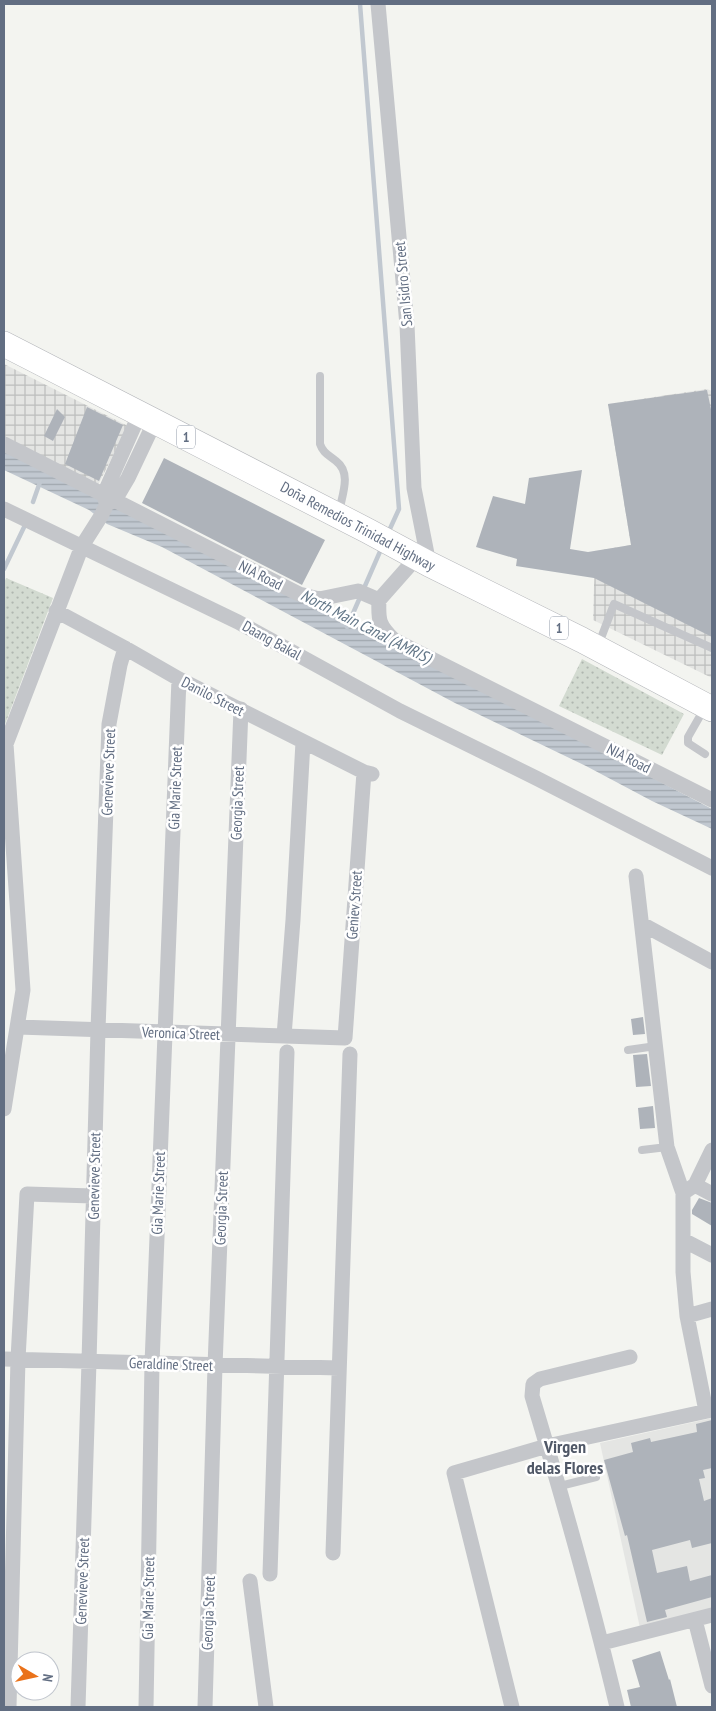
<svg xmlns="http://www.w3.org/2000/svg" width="716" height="1711" viewBox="0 0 716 1711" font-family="'PT Sans Narrow',sans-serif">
  <defs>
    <pattern id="industrial-grid" width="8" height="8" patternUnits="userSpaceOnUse" patternTransform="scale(1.25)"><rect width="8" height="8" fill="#e4e5e3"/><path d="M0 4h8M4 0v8" fill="none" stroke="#bcbebd"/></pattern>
    <pattern id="grass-dots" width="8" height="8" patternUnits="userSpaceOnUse" patternTransform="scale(1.25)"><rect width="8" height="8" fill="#d3dbd1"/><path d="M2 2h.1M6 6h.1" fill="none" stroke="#afb6af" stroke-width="1.8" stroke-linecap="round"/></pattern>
    <pattern id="water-rules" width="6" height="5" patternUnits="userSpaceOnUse" patternTransform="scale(1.25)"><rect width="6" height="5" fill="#c1c8d0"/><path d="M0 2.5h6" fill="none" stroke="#a0a7ae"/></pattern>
  </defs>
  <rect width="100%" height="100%" fill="#f3f4f0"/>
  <!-- built -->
  <path fill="#e4e5e3" d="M712,1418V1610L640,1628L600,1443Z"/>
  <!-- industrial -->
  <path fill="url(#industrial-grid)" d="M4,364L128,426L98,485L4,437Z
    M707,389L712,391V678L593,620L595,551L631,545L608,404Z"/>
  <!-- grass -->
  <path fill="url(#grass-dots)" d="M6,578L53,598L4,727V583Z
    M582,659L684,714L662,755L559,706Z"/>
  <!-- water -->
  <path fill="url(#water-rules)" d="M4,451L327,613L370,631L391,645L569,734L712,809V829L652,801L586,766L455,703L162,547L107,524L89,510L4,470Z"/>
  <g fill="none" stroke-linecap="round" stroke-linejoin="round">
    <!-- stream -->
    <path stroke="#c1c8d0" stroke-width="4.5" d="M360,4L399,509L388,533
      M33,502L40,482
      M4,569L26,523
      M347,627L382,547"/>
  </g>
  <!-- building -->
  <path fill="#aeb3ba" d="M707,390L712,414V637L594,578L516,566L517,559L476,547L493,496L525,504L529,478L582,470L570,549L588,552L631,545L608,404Z
    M87,407L123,425L99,481L65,464Z
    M57,409L65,417L53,441L44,436Z
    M164,458L325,540L302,585L142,503Z
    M643,1017L645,1034L633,1035L631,1019Z
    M647,1054L651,1086L636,1087L633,1055Z
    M653,1106L655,1128L640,1129L638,1108Z
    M699,1198L712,1203V1226L692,1214V1210Z
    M712,1420V1468L703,1470L705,1478L699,1479L704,1501L712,1498V1543L692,1548L690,1540L652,1550L657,1573L687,1566L690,1581L712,1575V1597L665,1610L667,1617L647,1622L627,1535L625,1536L604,1460L633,1452L631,1443L650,1438L651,1442L697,1432L696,1424Z
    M660,1651L669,1680L670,1679L677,1707H631L627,1690L640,1687L632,1660Z"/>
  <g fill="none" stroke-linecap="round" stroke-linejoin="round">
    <!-- trunk casing -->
    <g stroke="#b4b6ba" stroke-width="26">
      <path id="trunk" d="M4,344L368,531L429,564L582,640L712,709"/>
    </g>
    <!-- service -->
    <path stroke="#c4c6ca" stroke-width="8" d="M320,376V444C323,453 329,455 336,461C352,473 342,495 339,512
      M598,646L614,604L712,648
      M704,709L688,737V743L705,754
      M628,1050L656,1046
      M642,1150L667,1147
      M560,1486L596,1477"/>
    <!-- minor -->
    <path stroke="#c4c6ca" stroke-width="15" d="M378,4L407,325L414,488L429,564
      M4,444L299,594L319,599L358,591L379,600
      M106,503L104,494L140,413
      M4,509L238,622L400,711L536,778L712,868
      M379,600C378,621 379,625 394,640L712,800
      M379,600L417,557
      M56,611L125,648L179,679L364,772L372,774
      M636,876L667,1147L683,1193V1272L687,1316L706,1411
      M642,924L712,962
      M18,1027L345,1038L364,772
      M284,1036L293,920L303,742
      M4,1109L23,990L6,744L82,546L101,516L107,504L115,500L128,478L155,421
      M695,1185L712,1194
      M683,1193L695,1185L712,1150
      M683,1240L712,1255
      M687,1316L712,1309
      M4,1359L339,1368
      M333,1553L350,1054
      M270,1574L287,1052
      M250,1581L266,1707
      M695,1620L712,1686
      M602,1643L712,1615
      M9,1707L18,1359L27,1194L93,1196
      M78,1707L89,1362L98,1030L109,724L120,665L125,648
      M146,1707L152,1364L179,679
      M205,1707L215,1366L241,709
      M512,1707L454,1473L547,1446L712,1410
      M617,1707C592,1602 563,1499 532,1396L533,1384L540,1379L630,1357"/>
    <!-- trunk -->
    <use href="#trunk" stroke="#fff" stroke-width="25"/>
  </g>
  <g text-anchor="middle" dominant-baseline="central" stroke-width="5" stroke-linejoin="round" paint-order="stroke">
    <!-- shield labels -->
    <g fill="#fff" stroke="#919aa8" stroke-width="1">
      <rect x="177" y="425.5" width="18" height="23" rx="4"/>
      <rect x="550" y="616.5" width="18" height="23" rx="4"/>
    </g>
    <g font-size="14" font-weight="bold" fill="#626e82">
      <text x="186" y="437">1</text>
      <text x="559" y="628">1</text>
    </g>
    <!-- street labels -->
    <g font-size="15" fill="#626e82" stroke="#fff">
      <text transform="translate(403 284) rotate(-95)">San Isidro Street</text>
      <text transform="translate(358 526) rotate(28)">Doña Remedios Trinidad Highway</text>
      <text transform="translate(261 575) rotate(27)">NIA Road</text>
      <text transform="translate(272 640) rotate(29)">Daang Bakal</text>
      <text transform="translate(213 696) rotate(27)">Danilo Street</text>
      <text transform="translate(629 758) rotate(27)">NIA Road</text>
      <text transform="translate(108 772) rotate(-88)">Genevieve Street</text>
      <text transform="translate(175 788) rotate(-88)">Gia Marie Street</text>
      <text transform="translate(237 803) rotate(-88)">Georgia Street</text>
      <text transform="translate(354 905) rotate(-86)">Geniev Street</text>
      <text transform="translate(181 1033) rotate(2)">Veronica Street</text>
      <text transform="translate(94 1176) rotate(-89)">Genevieve Street</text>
      <text transform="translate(158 1193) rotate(-88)">Gia Marie Street</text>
      <text transform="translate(221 1208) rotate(-88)">Georgia Street</text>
      <text transform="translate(171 1364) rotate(2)">Geraldine Street</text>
      <text transform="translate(82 1581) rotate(-88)">Genevieve Street</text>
      <text transform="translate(148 1598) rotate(-89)">Gia Marie Street</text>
      <text transform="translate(208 1613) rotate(-88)">Georgia Street</text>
    </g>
    <!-- water labels -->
    <g font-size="16" font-style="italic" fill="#627687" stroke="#fff">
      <text transform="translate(366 626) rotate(27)">North Main Canal (AMRIS)</text>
    </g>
    <!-- quarter labels -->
    <g font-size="18" font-weight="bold" fill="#505867" stroke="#fff">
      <text x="565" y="1446">Virgen<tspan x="565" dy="21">delas Flores</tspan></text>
    </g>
  </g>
  <!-- border -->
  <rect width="716" height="1711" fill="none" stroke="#626e82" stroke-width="10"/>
  <!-- north arrow -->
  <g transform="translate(35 1676) rotate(99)"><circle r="24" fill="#ffffff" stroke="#c0c5cd"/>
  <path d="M0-4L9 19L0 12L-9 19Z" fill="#ea721a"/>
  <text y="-8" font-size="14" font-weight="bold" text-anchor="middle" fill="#626e82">N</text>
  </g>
</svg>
